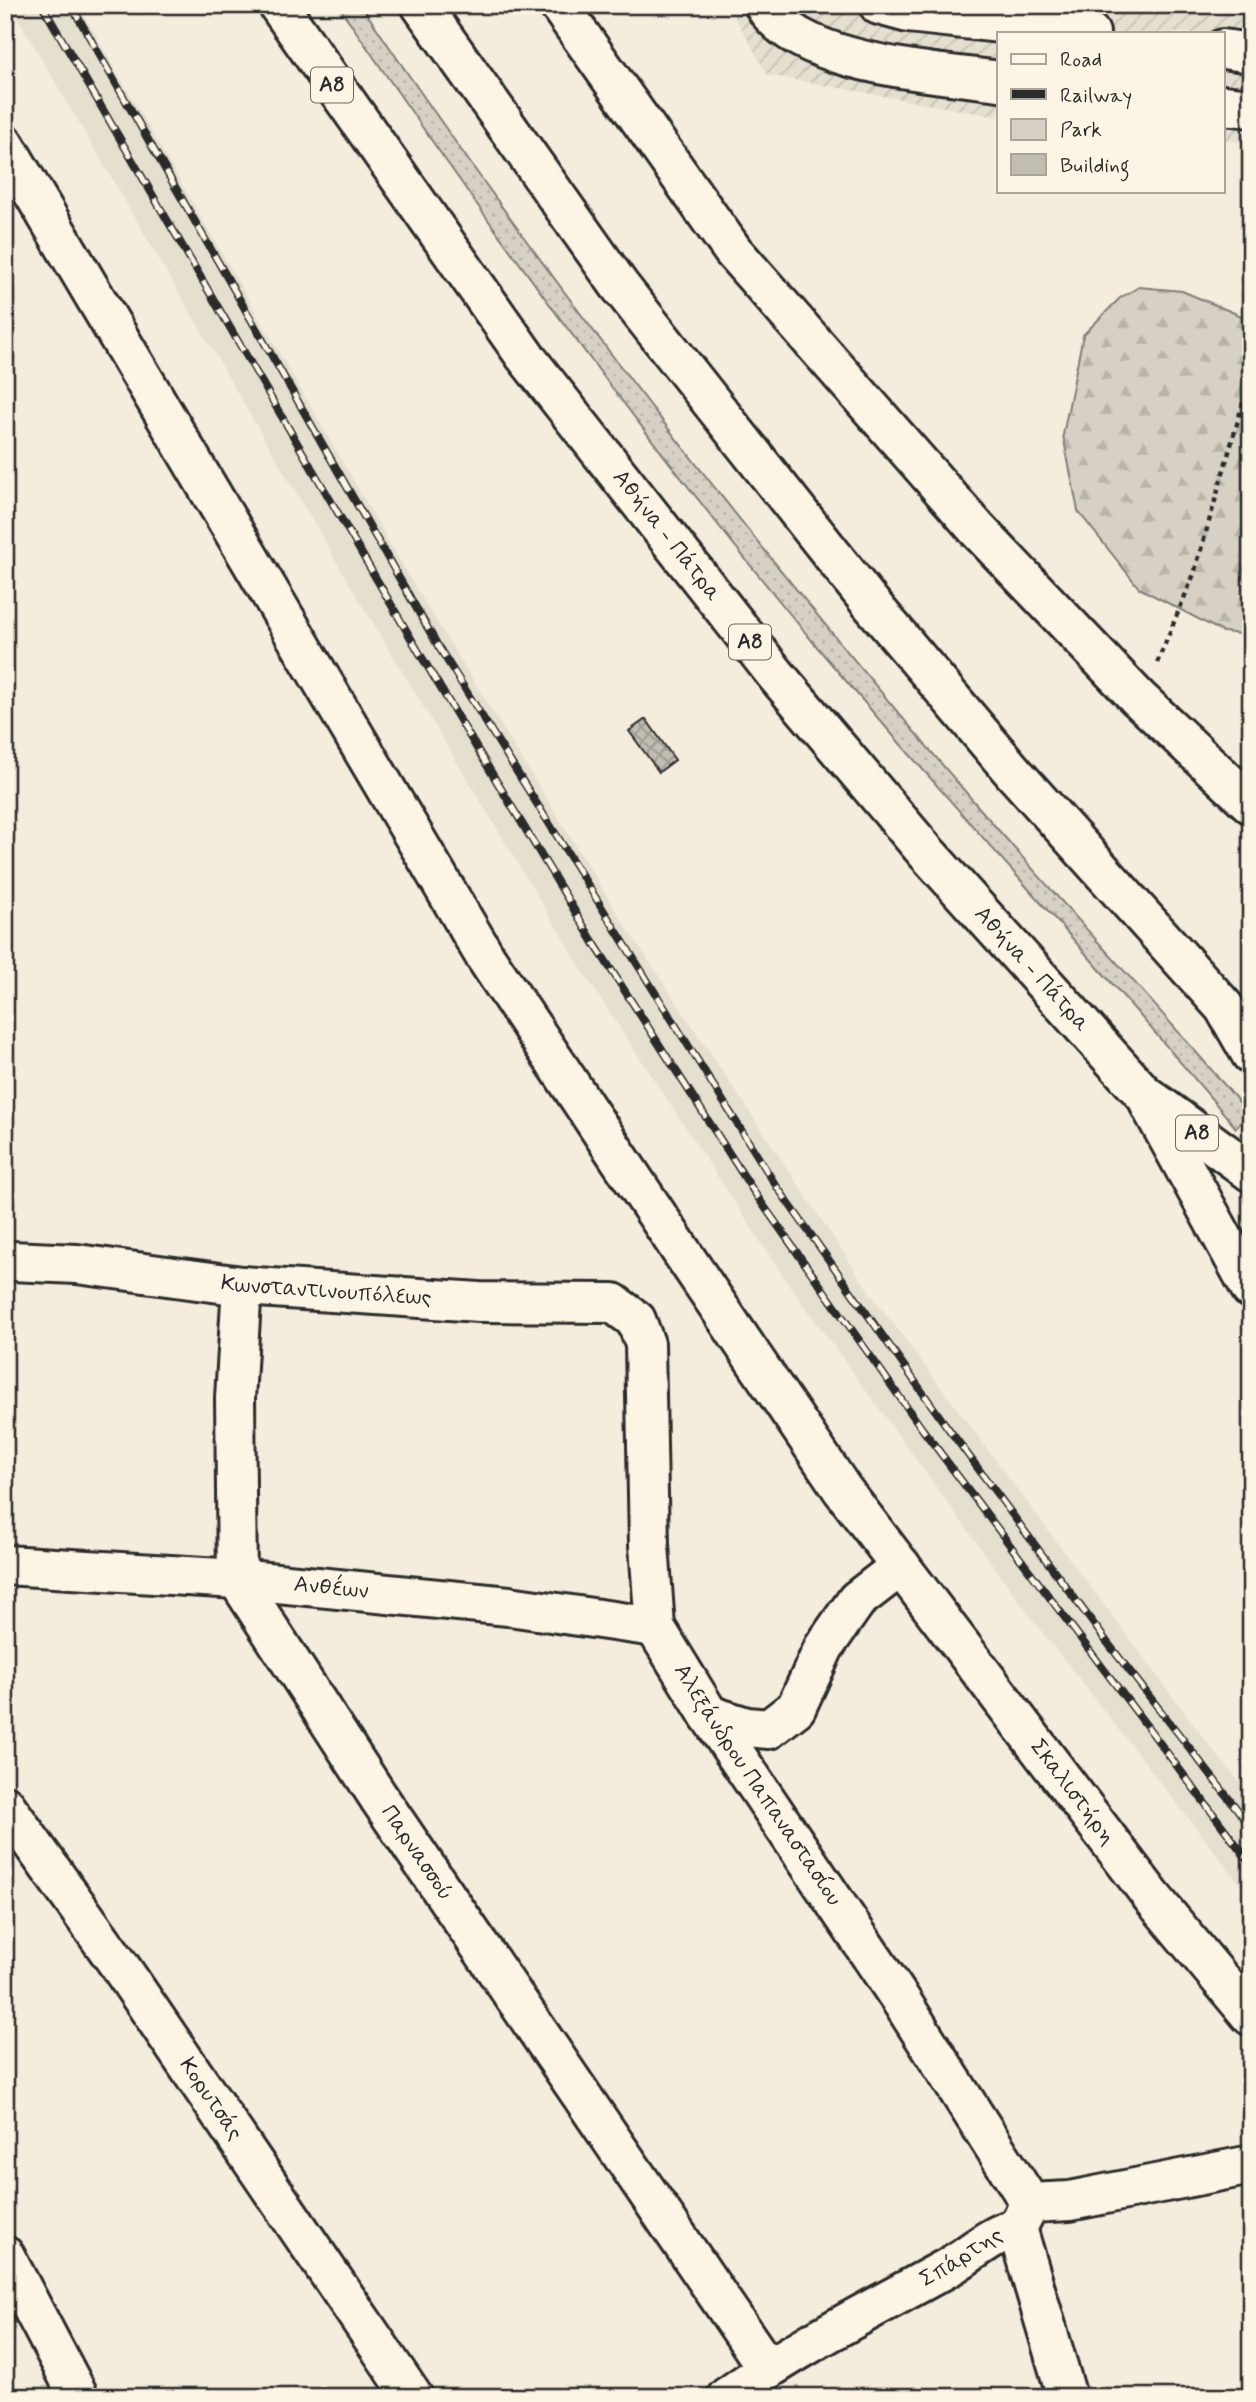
<svg xmlns="http://www.w3.org/2000/svg" width="1256" height="2402" viewBox="0 0 1256 2402" font-family="Mynerve,sans-serif">
  <defs>
    <pattern id="industrial-furrows" width="10" height="10" patternUnits="userSpaceOnUse" patternTransform="scale(1.75)"><rect width="10" height="10" fill="#e5dfd0"/><path d="M-1 1l2-2M0 10L10 0M9 11l2-2" fill="none" stroke="#c5c0b3"/></pattern>
    <pattern id="green-dots" width="8" height="8" patternUnits="userSpaceOnUse" patternTransform="scale(1.75)"><rect width="8" height="8" fill="#d6d1c4"/><path d="M2 2h.1M6 6h.1" fill="none" stroke="#b8b4a9" stroke-width="1.8" stroke-linecap="round"/></pattern>
    <pattern id="forest-firs" width="22" height="20" patternUnits="userSpaceOnUse" patternTransform="scale(1.75)"><rect width="22" height="20" fill="#d6d1c4"/><path d="M5 1l3.5 6h-7zM16 11l3.5 6h-7z" fill="#b8b4a9"/></pattern>
    <pattern id="building-cross-hatch" width="8" height="8" patternUnits="userSpaceOnUse" patternTransform="scale(1.75)"><rect width="8" height="8" fill="#c2bdb1"/><path d="M0 0l8 8M0 8l8-8" fill="none" stroke="#9e9a90"/></pattern>
  </defs>
  <rect width="100%" height="100%" fill="#f4edde"/>
  <filter id="ink" filterUnits="userSpaceOnUse"><feTurbulence type="fractalNoise" baseFrequency=".0143" numOctaves="2"/><feDisplacementMap in="SourceGraphic" scale="14" xChannelSelector="R" yChannelSelector="G"/><feConvolveMatrix kernelMatrix="1 2 1 2 8 2 1 2 1" color-interpolation-filters="sRGB"/></filter>
  <g filter="url(#ink)">
    <!-- built -->
    <path fill="#e5dfd0" d="M10,5H78L417,590L623,922L871,1294L1209,1745L1251,1796V1898L1036,1624L787,1282L587,978L362,605Z"/>
    <!-- industrial -->
    <path fill="url(#industrial-furrows)" d="M728,5H1251V143L1223,140V33H999V117L768,75Z"/>
    <!-- green -->
    <path fill="url(#green-dots)" stroke="#807e78" stroke-width="2" d="M338,5H361C548,284 756,548 975,803C1065,908 1161,1008 1249,1114L1236,1128C1100,964 954,810 818,648C647,442 488,226 338,5Z"/>
    <!-- forest -->
    <path fill="url(#forest-firs)" stroke="#807e78" stroke-width="2" d="M1139,287L1182,291L1251,320V635L1223,632L1139,588L1078,511L1063,435L1083,335L1120,298Z"/>
    <!-- building -->
    <path fill="url(#building-cross-hatch)" stroke="#2b2b2b" stroke-width="2" d="M646,719L675,760L659,772L629,731Z"/>
    <g fill="none" stroke-linecap="round" stroke-linejoin="round">
      <!-- minor casing -->
      <g stroke="#2b2b2b" stroke-width="44">
        <g id="minor">
          <path d="M559,5L733,251L977,529L1138,698L1251,804"/>
          <path d="M764,5C799,65 935,72 999,81"/>
          <path d="M879,5L908,13L1090,33"/>
          <path d="M1223,49L1251,53"/>
          <path d="M1223,105L1251,108"/>
          <path id="s1" d="M5,145L486,958L683,1254L842,1489L1152,1897L1251,2016"/>
          <path id="s2" d="M11,1261L77,1264L242,1286L479,1302L613,1303L636,1320L645,1344L649,1545L655,1627L709,1715L900,1999L1030,2203"/>
          <path id="s3" d="M242,1286L235,1398L237,1579L379,1798L767,2368"/>
          <path id="s4" d="M5,1565L237,1579L509,1606L655,1627"/>
          <path d="M709,1715L747,1727L769,1729L796,1708L824,1647L857,1600L901,1566"/>
          <path id="s5" d="M5,1805L124,1972L413,2397"/>
          <path d="M1017,2228L1067,2397"/>
          <path d="M5,2256L79,2397"/>
          <path id="s6" d="M727,2397C796,2347 873,2309 947,2268C970,2255 991,2234 1017,2228L1030,2203L1070,2201L1251,2165"/>
        </g>
      </g>
      <!-- highway casing -->
      <g stroke="#2b2b2b" stroke-width="44">
        <g id="highway">
          <path id="s7" d="M278,5L525,356L776,675L925,851L1144,1094L1251,1172"/>
          <path d="M421,5L619,285L731,427L868,600L1014,773L1224,1007L1251,1054"/>
          <path d="M1150,1105L1251,1289"/>
        </g>
      </g>
      <!-- path -->
      <path stroke="#2b2b2b" stroke-width="4.5" stroke-dasharray="5 5" stroke-linecap="butt" d="M1157,663L1194,574L1251,375"/>
      <!-- minor -->
      <use href="#minor" stroke="#fcf5e5" stroke-width="38"/>
      <!-- highway -->
      <use href="#highway" stroke="#fcf5e5" stroke-width="38"/>
      <!-- rail casing -->
      <g stroke="#2b2b2b" stroke-width="8">
        <path id="rail" d="M42,5L423,659L594,943L754,1192L923,1430L1251,1864
          M71,5L438,646L775,1184L945,1424L1107,1642L1251,1827"/>
      </g>
      <!-- rail -->
      <use href="#rail" stroke="#fcf5e5" stroke-width="5" stroke-dasharray="16" stroke-linecap="butt"/>
    </g>
  </g>
  <g text-anchor="middle" dominant-baseline="central" stroke-width="5" stroke-linejoin="round" paint-order="stroke">
    <!-- shield labels -->
    <g fill="#fcf5e5" stroke="#6a6863" stroke-width="2">
      <rect x="311" y="67.5" width="42" height="35" rx="5"/>
      <rect x="729" y="624.5" width="42" height="35" rx="5"/>
      <rect x="1176" y="1115.5" width="42" height="35" rx="5"/>
    </g>
    <g font-size="21" font-weight="bold" fill="#2b2b2b">
      <text x="332" y="85">Α8</text>
      <text x="750" y="642">Α8</text>
      <text x="1197" y="1133">Α8</text>
    </g>
    <!-- street labels -->
    <g font-size="23" fill="#2b2b2b" stroke="#fcf5e5">
      <text stroke="none"><textPath href="#s7" startOffset="658">Αθήνα - Πάτρα</textPath></text>
      <text stroke="none"><textPath href="#s7" startOffset="1225">Αθήνα - Πάτρα</textPath></text>
      <text stroke="none"><textPath href="#s2" startOffset="317">Κωνσταντινουπόλεως</textPath></text>
      <text stroke="none"><textPath href="#s4" startOffset="327">Ανθέων</textPath></text>
      <text stroke="none"><textPath href="#s2" startOffset="1130">Αλεξάνδρου Παπαναστασίου</textPath></text>
      <text stroke="none"><textPath href="#s1" startOffset="1965">Σκαλιστήρη</textPath></text>
      <text stroke="none"><textPath href="#s3" startOffset="621">Παρνασσού</textPath></text>
      <text stroke="none"><textPath href="#s5" startOffset="359">Κορυτσάς</textPath></text>
      <text stroke="none"><textPath href="#s6" startOffset="273">Σπάρτης</textPath></text>
    </g>
  </g>
  <!-- margin -->
  <rect width="1256" height="2402" fill="none" stroke="#fcf5e5" stroke-width="28"/>
  <rect x="14" y="14" width="1228" height="2374" fill="none" stroke="#2b2b2b" stroke-width="2.5" filter="url(#ink)"/>
  <!-- legend -->
  <rect x="997" y="32" width="228" height="161" fill="#fcf5e5" stroke="#a8a49b" stroke-width="2"/>
  <rect x="1011" y="54" width="35" height="10" fill="#fcf5e5" stroke="#a8a49b" stroke-width="2"/>
  <text x="1060" y="66" font-size="21" fill="#2b2b2b">Road</text>
  <rect x="1011" y="89" width="35" height="10" fill="#2b2b2b" stroke="#a8a49b" stroke-width="2"/>
  <text x="1060" y="102" font-size="21" fill="#2b2b2b">Railway</text>
  <rect x="1011" y="119" width="35" height="21" fill="#d6d1c4" stroke="#a8a49b" stroke-width="2"/>
  <text x="1060" y="136" font-size="21" fill="#2b2b2b">Park</text>
  <rect x="1011" y="154" width="35" height="21" fill="#c2bdb1" stroke="#a8a49b" stroke-width="2"/>
  <text x="1060" y="172" font-size="21" fill="#2b2b2b">Building</text>
</svg>
